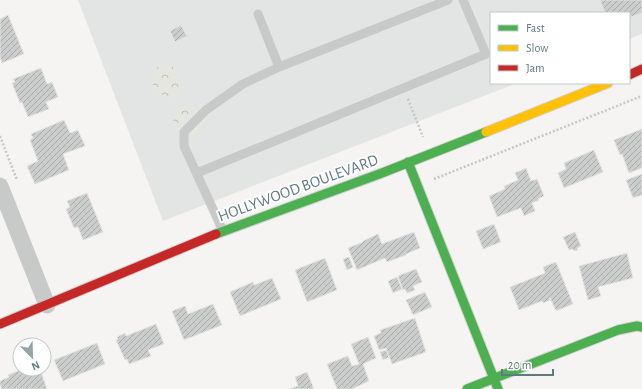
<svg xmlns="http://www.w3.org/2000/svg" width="642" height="389" viewBox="0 0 642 389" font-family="'Alegreya Sans',sans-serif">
  <defs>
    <pattern id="park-crowns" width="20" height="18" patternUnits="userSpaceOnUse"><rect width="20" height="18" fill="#e5e6e0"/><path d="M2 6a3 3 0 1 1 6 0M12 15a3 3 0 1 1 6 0" fill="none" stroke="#bdbfbb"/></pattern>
    <pattern id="building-hatch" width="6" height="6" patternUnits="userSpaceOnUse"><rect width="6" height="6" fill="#cacdcc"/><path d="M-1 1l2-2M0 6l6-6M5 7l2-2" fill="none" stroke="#a7abab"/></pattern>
  </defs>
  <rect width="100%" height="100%" fill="#f5f4f3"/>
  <!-- built -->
  <path fill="#e3e4e4" d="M78,0H642V34L629,39V13H491V83H517L163,221Z"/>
  <!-- park -->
  <path fill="url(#park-crowns)" d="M166,63C178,68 181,74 185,86C183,90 180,94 176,96C166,100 154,92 152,82C152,79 152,75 152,72L159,66Z
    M191,105C194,107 199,109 201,112C209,121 201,137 189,137C179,137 174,125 173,117C178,110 183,108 191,105Z"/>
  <!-- building -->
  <path fill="url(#building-hatch)" stroke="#e4e4e2" d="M600,0H641L642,3V13L631,17L629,13H605Z
    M8,15L24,54L2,63L0,57V19Z
    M181,25L187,36L175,42L170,31Z
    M41,68L47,84L52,82L58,97L46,102L49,109L28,117L22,102L20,103L12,83L15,82L13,79Z
    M64,120L70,133L78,130L85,146L63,154L69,170L35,184L27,166L38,161L30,140L33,138L31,134Z
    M642,129V168L629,173L622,154L620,155L614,140Z
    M594,150L603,172L564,188L558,173L566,169L564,163Z
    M526,168L531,181L537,179L544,196L538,199L539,200L532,203L535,211L524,216L521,208L497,217L489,196L505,189L504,186L518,180L515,173Z
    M642,174V195L633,198L626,180Z
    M87,193L103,232L83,240L78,227L74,228L66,209L70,207L67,201Z
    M494,224L501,242L483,249L476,231Z
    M414,232L420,248L406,254V255L387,262L385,258L357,270L348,248L363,242V241L378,234L382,244Z
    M575,232L581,246L577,248L578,250L574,251L573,249L569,250L563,237Z
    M627,253L633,278L598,287L601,296L588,300L579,266Z
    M349,257L353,267L347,270L343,259Z
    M325,258L337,290L307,302L295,270Z
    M556,262L573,304L556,311L550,298H549L551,300L543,303L542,301L519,310L510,287L545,273L543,267Z
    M416,269L422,282L413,286L415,290L407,293L405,289L403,290L398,276Z
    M397,277L402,289L393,293L388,281Z
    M272,278L281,299L240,316L230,292L253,282L254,285Z
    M425,292L432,307L413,315L406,300Z
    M213,304L222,325L184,340L172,311L185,306L188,314Z
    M415,318L426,352L392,364L386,348L379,350L374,336L381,333L380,330Z
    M156,324L164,344L148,350L151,356L129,364L127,359L125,360L116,340L118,339L117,337L125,333L126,336Z
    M368,337L376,358L363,364L369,381L352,389H337L327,364L348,356L352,366L359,364L351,344Z
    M97,343L105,364L63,381L54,360Z
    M386,350L389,357L383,360L380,352Z
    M23,369H40L47,389H2L0,385V381L9,377L8,375Z
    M307,372L314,389H289L298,386L295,377Z"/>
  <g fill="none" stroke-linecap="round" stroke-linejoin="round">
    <!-- fast casing -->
    <g stroke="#d0d2d1" stroke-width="11">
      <path id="fast" d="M408,162L498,389
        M216,234L382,173L486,132
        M467,389L618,330L637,326L642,327"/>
    </g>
    <!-- slow casing -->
    <g stroke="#d0d2d1" stroke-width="11">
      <path id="slow" d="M486,132L608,83"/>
    </g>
    <!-- jam casing -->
    <g stroke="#d0d2d1" stroke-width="11">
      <path id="jam" d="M629,75L642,69
        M0,324L216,234"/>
    </g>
    <!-- path -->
    <path stroke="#c5c7c7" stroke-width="2.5" stroke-dasharray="2 2" stroke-linecap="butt" d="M408,99L423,137
      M0,136L17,180
      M434,179L642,96"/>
    <!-- lane -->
    <path stroke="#c7cac9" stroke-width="9" d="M258,14L279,67
      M197,173L486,54L463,0
      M223,231L184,146V132L206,110L243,84L279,67L448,0"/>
    <!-- street -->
    <path stroke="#c7cac9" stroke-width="17" d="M0,186L47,305"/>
    <!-- fast -->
    <use href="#fast" stroke="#4caf50" stroke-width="9"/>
    <!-- slow -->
    <use href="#slow" stroke="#ffc107" stroke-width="9"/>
    <!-- jam -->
    <use href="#jam" stroke="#c62828" stroke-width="9"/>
  </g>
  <g text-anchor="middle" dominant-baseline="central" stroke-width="4" stroke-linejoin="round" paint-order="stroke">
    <!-- street labels -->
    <g font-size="16" fill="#5f7b7e" stroke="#fff">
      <text transform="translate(298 188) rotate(-20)">HOLLYWOOD BOULEVARD</text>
    </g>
  </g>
  <!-- legend -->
  <rect x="490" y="12" width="140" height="72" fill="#ffffff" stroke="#bfcacb"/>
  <rect x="498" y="25" width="20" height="6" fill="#4caf50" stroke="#bfcacb"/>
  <text x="526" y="32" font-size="12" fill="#5f7b7e">Fast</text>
  <rect x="498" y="45" width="20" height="6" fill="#ffc107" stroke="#bfcacb"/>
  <text x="526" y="52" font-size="12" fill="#5f7b7e">Slow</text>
  <rect x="498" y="65" width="20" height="6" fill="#c62828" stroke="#bfcacb"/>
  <text x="526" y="72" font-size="12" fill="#5f7b7e">Jam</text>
  <!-- north arrow -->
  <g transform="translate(32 357) rotate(157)"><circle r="19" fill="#ffffff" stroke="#bfcacb"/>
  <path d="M0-3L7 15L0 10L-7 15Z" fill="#94a5a7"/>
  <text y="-6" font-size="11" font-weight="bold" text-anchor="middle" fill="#5f7b7e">N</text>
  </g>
  <!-- scale -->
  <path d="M502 369v6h51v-6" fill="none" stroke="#5f7b7e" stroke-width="2"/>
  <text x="508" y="369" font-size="12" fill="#5f7b7e" stroke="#ffffff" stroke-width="3" paint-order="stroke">20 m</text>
</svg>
